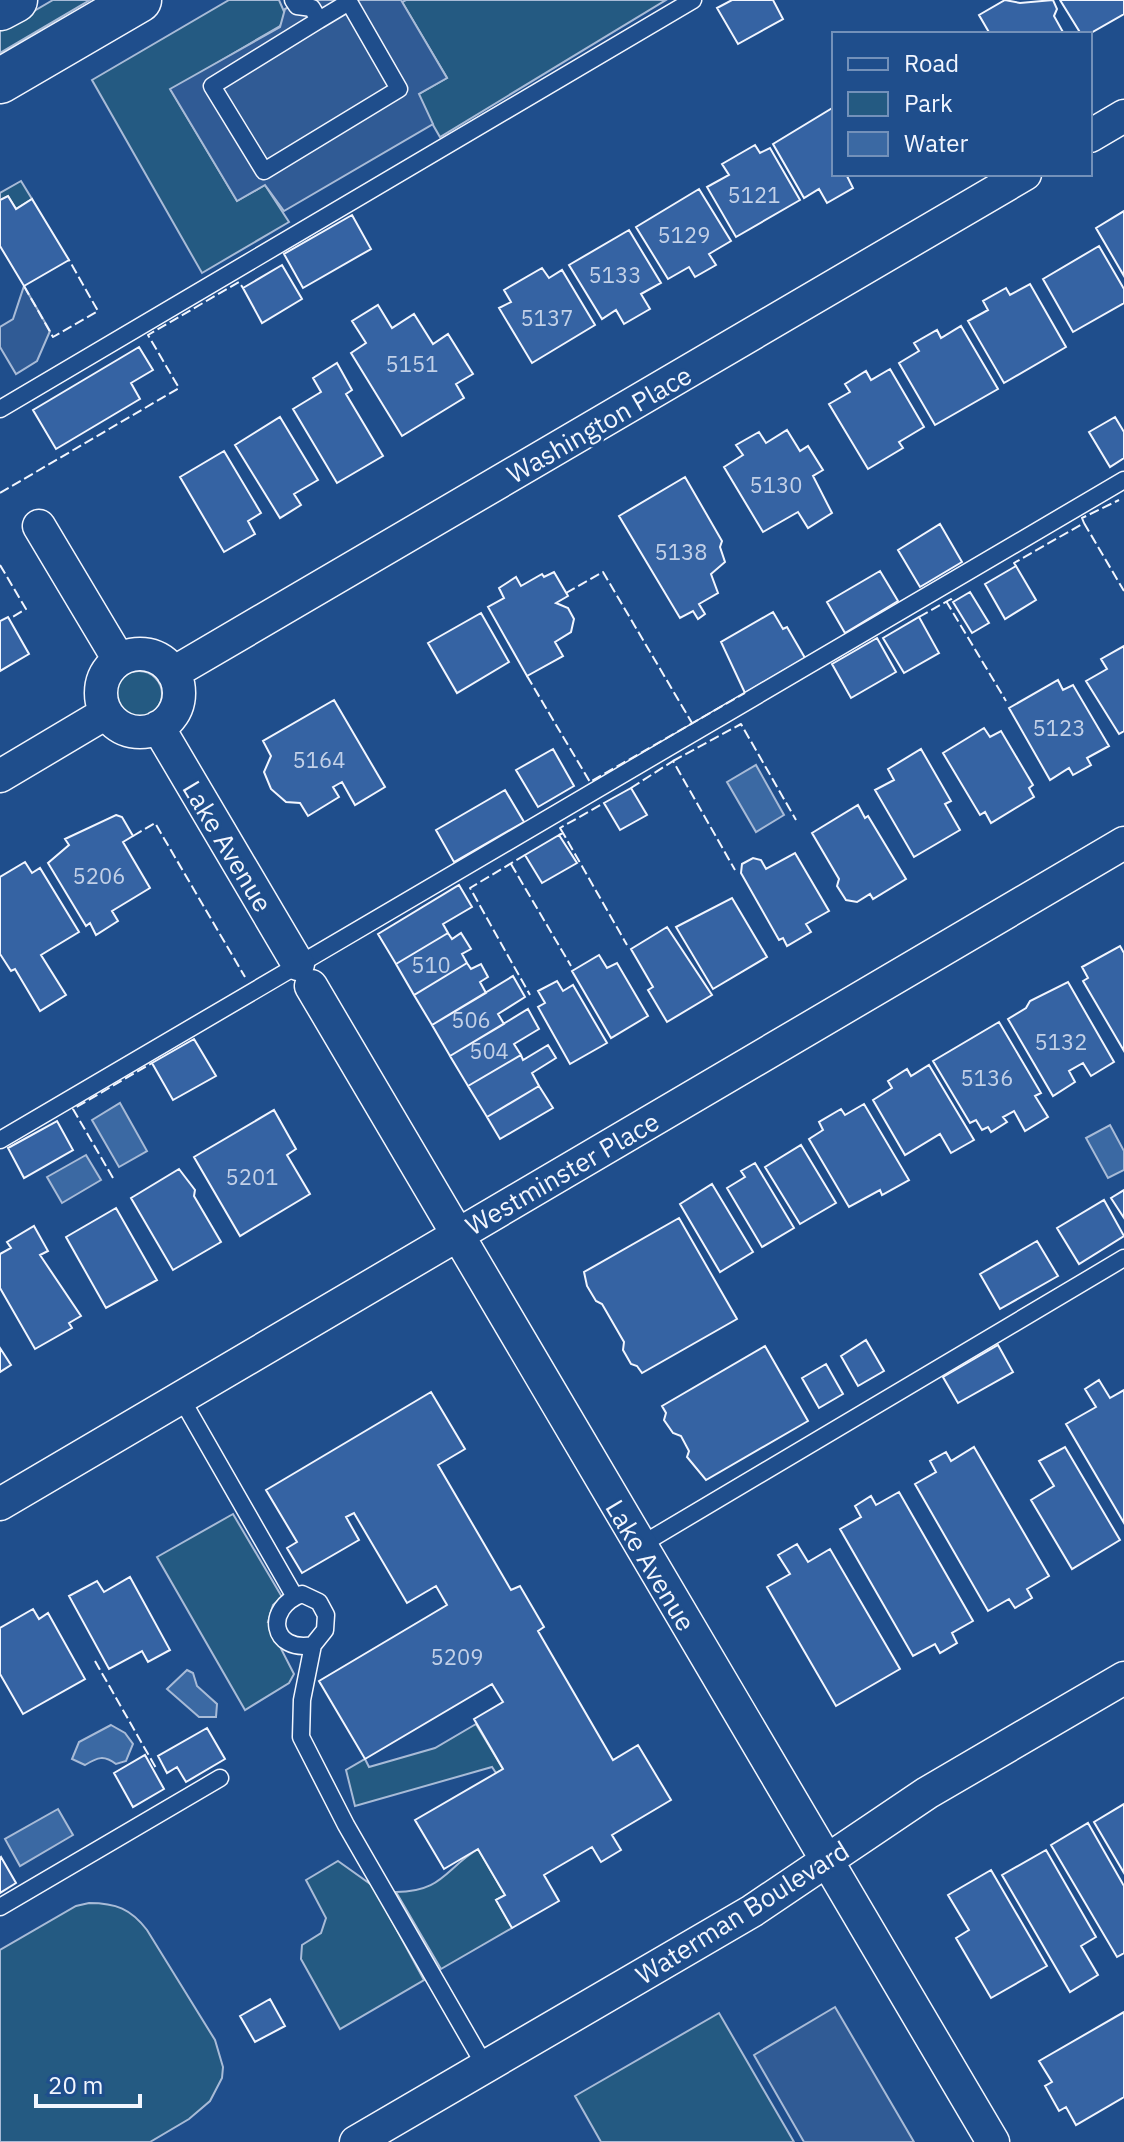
<svg xmlns="http://www.w3.org/2000/svg" width="1124" height="2142" viewBox="0 0 1124 2142" font-family="'IBM Plex Sans',sans-serif">
  <rect width="100%" height="100%" fill="#1f4e8c"/>
  <!-- green -->
  <path fill="#245a82" stroke="#a8bbd7" stroke-width="2" d="M53,0H90L0,53V31Z
    M229,0H279L286,16L280,26L171,90L237,201L265,185L289,222L202,273L92,80Z
    M406,0H666L440,137L418,99L419,94L447,78L402,2Z
    M21,181L32,199L16,209L8,196L0,200V193Z
    M116 694a23 23 0 1 1 46 0a23 23 0 1 1-46 0Z
    M233,1514L282,1597L273,1605L268,1622L272,1623L276,1639L294,1674L289,1683L245,1710L157,1557Z
    M476,1724L503,1769L496,1773L492,1767L355,1806L346,1770L365,1759L369,1767L435,1748Z
    M478,1849L505,1895L496,1900L512,1928L441,1969L396,1892C442,1892 445,1869 478,1849Z
    M338,1861L373,1886L424,1980L340,2029L301,1959L302,1945L321,1933L326,1918L306,1880Z
    M89,1903C116,1903 131,1909 147,1930L215,2040L223,2067L222,2078L210,2101L189,2119L150,2142H0V1950L76,1906Z
    M719,2013L794,2142H601L575,2096Z"/>
  <!-- parking -->
  <path fill="#305b95" stroke="#a8bbd7" stroke-width="2" d="M302,0H401L447,78L419,94L433,124L284,211L265,185L237,201L170,89L280,27L285,9Z
    M24,286L50,331L37,361L16,374L0,347V327L13,319Z
    M835,2007L914,2142H804L754,2055Z"/>
  <!-- water -->
  <path fill="#3b69a3" stroke="#a8bbd7" stroke-width="2" d="M756,765L784,815L756,832L727,782Z
    M120,1103L147,1151L119,1167L92,1120Z
    M1110,1125L1124,1151V1170L1108,1178L1086,1138Z
    M86,1155L101,1180L62,1203L47,1177Z
    M187,1670L193,1673L197,1686L217,1704L216,1717H199L167,1689Z
    M111,1725L125,1733L133,1744L126,1761L116,1764C104,1755 98,1757 85,1765L72,1759L79,1742Z
    M58,1809L73,1835L20,1866L5,1839Z"/>
  <!-- building -->
  <path fill="#3563a3" stroke="#f2f6ff" stroke-width="2" d="M732,0H773L783,19L738,44L717,8Z
    M1005,0L1020,3L1053,0L1057,9L1054,16L1064,34H990L979,15Z
    M1060,0H1124V14L1089,34H1081Z
    M834,107V174H846L853,188L827,203L819,189L804,198L773,144Z
    M755,145L760,153L770,148L800,200L736,237L707,187L729,175L722,164Z
    M699,189L731,241L709,254L716,265L695,277L689,267L668,279L636,227Z
    M8,196L16,209L32,199L69,260L24,286L0,246V200Z
    M1124,211V276L1096,228Z
    M352,215L371,249L303,288L284,254Z
    M629,230L661,283L641,294L650,309L624,324L616,310L602,319L569,265Z
    M1099,246L1124,289V303L1073,332L1043,279Z
    M282,265L302,299L262,323L243,288Z
    M542,268L549,278L562,270L595,325L532,363L499,308L511,302L504,290Z
    M1030,284L1066,347L1004,383L968,321L988,310L983,301L1006,288L1010,295Z
    M378,305L392,328L414,314L433,344L448,334L473,374L456,384L464,398L402,436L351,353L366,343L352,321Z
    M961,326L998,389L935,425L899,363L919,351L914,343L937,330L941,338Z
    M139,347L153,370L131,383L140,399L56,449L33,410Z
    M337,363L352,390L346,394L383,456L337,483L293,409L321,392L313,378Z
    M890,369L924,427L899,442L903,448L868,469L829,404L850,392L845,384L866,371L871,380Z
    M280,417L318,480L294,494L301,505L280,518L235,445Z
    M1115,417L1124,432V458L1110,467L1089,432Z
    M787,430L800,451L808,446L823,470L813,476L832,513L808,528L798,512L763,532L724,467L743,455L736,445L759,432L766,443Z
    M224,451L261,513L248,521L255,534L224,552L180,477Z
    M685,477L722,541L720,547L725,562L711,574L718,593L699,604L705,614L698,619L693,611L680,618L619,516Z
    M940,524L962,562L920,587L898,550Z
    M1016,566L1036,600L1005,619L985,584Z
    M880,571L898,601L845,633L827,602Z
    M554,572L568,596L556,603L568,608L574,619L571,632L555,642L563,656L527,676L488,607L504,598L499,588L516,577L521,586L542,574L544,577Z
    M970,592L989,623L972,633L953,602Z
    M773,612L783,629L787,627L805,658L745,693L721,642Z
    M481,613L509,662L457,693L428,643Z
    M8,617L29,654L0,671V621Z
    M919,617L939,653L904,673L883,638Z
    M877,638L896,672L851,698L832,664Z
    M1124,646V731L1119,734L1086,681L1107,669L1101,659Z
    M1058,680L1063,690L1073,685L1109,746L1087,758L1091,765L1073,775L1069,768L1050,780L1009,708Z
    M334,700L385,787L355,805L342,782L333,787L339,797L308,816L300,803L286,802L271,789L264,772L271,756L263,741Z
    M984,728L990,737L1001,731L1033,785L1029,788L1034,797L991,823L985,812L980,815L943,753Z
    M553,749L574,786L538,807L516,770Z
    M921,749L951,801L945,804L960,830L914,857L875,790L894,780L888,769Z
    M631,788L647,815L620,830L604,803Z
    M505,790L524,822L454,862L436,830Z
    M858,805L865,818L868,816L906,879L873,899L870,894L857,902L846,900L837,886L839,879L812,833Z
    M116,815L122,817L133,836L123,842L150,888L112,911L118,921L96,935L90,923L86,926L48,863L69,845L65,839Z
    M559,835L577,863L542,883L525,855Z
    M795,853L829,911L806,924L811,932L787,946L783,938L779,940L741,873L742,864L753,858L761,860L766,869Z
    M25,862L32,873L40,868L79,932L41,955L66,995L40,1011L15,969L11,971L0,954V877Z
    M459,885L472,907L443,924L448,933L396,964L378,934Z
    M732,898L767,957L713,989L676,927Z
    M667,927L712,995L667,1022L648,990L653,987L631,949Z
    M448,933L452,939L461,933L471,949L462,954L467,963L414,995L396,964Z
    M1120,946L1124,953V1051L1083,981L1088,978L1082,967Z
    M599,955L607,968L617,963L648,1016L611,1038L572,971Z
    M467,963L471,969L481,964L488,977L480,982L486,993L432,1025L414,995Z
    M513,976L525,997L498,1014L504,1024L450,1056L432,1025Z
    M557,981L563,991L573,985L607,1043L570,1064L538,1007L545,1003L538,991Z
    M1068,982L1114,1062L1091,1076L1083,1063L1069,1071L1075,1082L1053,1096L1008,1019L1026,1008L1030,1001Z
    M528,1009L539,1029L514,1044L521,1055L468,1086L450,1056Z
    M999,1022L1041,1093L1035,1096L1048,1117L1025,1131L1014,1111L1003,1117L1007,1122L991,1132L988,1127L982,1130L976,1120L970,1123L933,1061Z
    M194,1039L216,1076L173,1100L152,1063Z
    M548,1045L556,1058L532,1073L539,1086L487,1117L468,1086L521,1055L523,1060Z
    M929,1065L974,1140L951,1153L940,1134L905,1155L873,1100L892,1088L888,1081L907,1069L911,1076Z
    M539,1086L553,1108L500,1139L487,1117Z
    M864,1104L909,1180L882,1195L880,1190L849,1207L809,1139L823,1130L819,1122L841,1109L845,1115Z
    M274,1110L296,1149L287,1155L310,1194L240,1236L194,1157Z
    M57,1121L73,1150L24,1178L8,1148Z
    M801,1145L836,1203L800,1224L765,1167Z
    M755,1163L794,1228L762,1247L727,1188L745,1177L741,1171Z
    M179,1169L195,1190L194,1196L221,1242L173,1270L131,1198Z
    M712,1184L753,1252L720,1272L680,1204Z
    M1124,1190V1218L1111,1198Z
    M1104,1200L1124,1236L1079,1264L1057,1228Z
    M116,1208L157,1280L106,1308L66,1237Z
    M679,1218L737,1319L642,1373L637,1366L631,1364L623,1350L624,1342L602,1304L596,1301L587,1286L584,1272Z
    M34,1226L48,1251L40,1255L81,1316L69,1323L72,1328L35,1349L0,1288V1254L11,1248L7,1242Z
    M1037,1241L1058,1276L1000,1309L980,1274Z
    M866,1340L884,1371L858,1386L841,1356Z
    M998,1345L1013,1372L958,1403L943,1377Z
    M765,1346L808,1421L706,1480L687,1457L689,1451L681,1436L673,1433L664,1420L666,1413L662,1406Z
    M0,1348L11,1365L0,1372Z
    M826,1364L843,1394L819,1408L802,1378Z
    M1099,1380L1110,1398L1124,1390V1523L1066,1424L1096,1407L1085,1389Z
    M431,1392L465,1449L438,1465L511,1590L520,1586L544,1627L538,1631L613,1760L638,1745L671,1800L612,1835L621,1850L601,1862L592,1847L544,1875L559,1901L512,1928L496,1900L505,1895L478,1849L444,1869L415,1820L503,1769L474,1719L503,1702L492,1684L365,1759L319,1681L447,1605L436,1586L407,1603L354,1513L346,1517L359,1540L302,1573L287,1548L297,1542L266,1490Z
    M974,1447L1049,1576L1027,1589L1032,1598L1015,1608L1009,1599L988,1611L915,1484L936,1472L930,1461L946,1452L951,1461Z
    M1065,1447L1120,1540L1072,1569L1031,1500L1054,1486L1039,1461Z
    M899,1492L973,1621L952,1633L957,1643L940,1653L935,1644L913,1656L840,1529L861,1517L855,1506L871,1496L876,1505Z
    M797,1544L808,1562L830,1549L900,1669L836,1706L767,1587L790,1574L778,1555Z
    M130,1577L170,1650L148,1662L142,1651L109,1669L69,1596L97,1581L104,1592Z
    M33,1609L39,1619L48,1613L85,1679L23,1714L0,1674V1628Z
    M207,1728L225,1759L186,1782L177,1767L167,1773L158,1756Z
    M145,1755L164,1789L133,1807L114,1773Z
    M1124,1804V1873L1094,1822Z
    M1088,1823L1124,1886V1953L1117,1957L1051,1845Z
    M1046,1850L1096,1937L1081,1946L1098,1975L1070,1992L1002,1875Z
    M1,1857L16,1883L0,1893V1858Z
    M991,1870L1047,1966L991,1998L956,1938L969,1930L948,1895Z
    M270,1999L285,2026L255,2042L240,2016Z
    M1124,2012V2097L1076,2125L1066,2107L1059,2111L1045,2086L1052,2082L1039,2061Z"/>
  <g fill="none" stroke-linecap="round" stroke-linejoin="round">
    <!-- service casing -->
    <g stroke="#f2f6ff" stroke-width="19">
      <path id="service" d="M293,0L297,6L312,8
        M312,8L319,20L212,86L264,171L399,89L349,2L319,20
        M0,409L693,0
        M0,1140L1124,480
        M181,1398L295,1597
        M639,1546L1124,1258
        M313,1645C271,1653 264,1608 302,1594L319,1602L326,1615L325,1630L313,1645L302,1700L301,1737L346,1825L485,2066
        M0,1907L220,1778"/>
    </g>
    <!-- minor casing -->
    <g stroke="#f2f6ff" stroke-width="35">
      <path id="minor" d="M1090,136L1124,116
        M39,526L119,660
        M101 693a39 39 0 1 1 78 0a39 39 0 1 1-78 0Z
        M173,673L1025,174
        M158,727L298,964
        M0,776L106,713
        M311,986L993,2142
        M0,1504L1124,843
        M356,2142L752,1911L927,1793L1124,1678"/>
    </g>
    <!-- secondary casing -->
    <g stroke="#f2f6ff" stroke-width="47">
      <path id="secondary" d="M0,8L15,0
        M0,81L139,0"/>
    </g>
    <!-- service -->
    <use href="#service" stroke="#1f4e8c" stroke-width="16"/>
    <!-- minor -->
    <use href="#minor" stroke="#1f4e8c" stroke-width="32"/>
    <!-- secondary -->
    <use href="#secondary" stroke="#1f4e8c" stroke-width="44"/>
    <!-- fence -->
    <path stroke="#f2f6ff" stroke-width="2" stroke-dasharray="10 4" stroke-linecap="butt" d="M24,286L53,337L98,311L69,260
      M0,493L179,388L148,335L239,282L243,288
      M1084,523L1082,518L1119,500
      M0,565L26,609L9,619
      M1016,566L1014,563L1084,523L1124,591
      M566,593L603,572L692,723
      M946,601L1006,701
      M919,617L951,599L953,602
      M527,676L590,782L745,693
      M673,761L741,724L796,820
      M631,788L673,761L735,870
      M563,833L560,828L604,803
      M559,835L563,833L627,945
      M133,836L155,823L245,977
      M525,855L470,888L530,995
      M511,864L571,966
      M113,1178L73,1109L152,1063
      M95,1661L156,1768"/>
  </g>
  <g text-anchor="middle" dominant-baseline="central" stroke-width="6" stroke-linejoin="round" paint-order="stroke">
    <!-- number labels -->
    <g font-size="22" fill="#c3d1e8">
      <text x="754" y="194">5121</text>
      <text x="684" y="234">5129</text>
      <text x="615" y="274">5133</text>
      <text x="547" y="317">5137</text>
      <text x="412" y="363">5151</text>
      <text x="776" y="484">5130</text>
      <text x="681" y="551">5138</text>
      <text x="1059" y="727">5123</text>
      <text x="319" y="759">5164</text>
      <text x="99" y="875">5206</text>
      <text x="431" y="964">510</text>
      <text x="471" y="1019">506</text>
      <text x="1061" y="1041">5132</text>
      <text x="489" y="1050">504</text>
      <text x="987" y="1077">5136</text>
      <text x="252" y="1176">5201</text>
      <text x="457" y="1656">5209</text>
    </g>
    <!-- street labels -->
    <g font-size="26" fill="#f2f6ff" stroke="#1f4e8c">
      <text transform="translate(599 424) rotate(-30)">Washington Place</text>
      <text transform="translate(228 846) rotate(59)">Lake Avenue</text>
      <text transform="translate(562 1173) rotate(-30)">Westminster Place</text>
      <text transform="translate(651 1565) rotate(59)">Lake Avenue</text>
      <text transform="translate(742 1912) rotate(-32)">Waterman Boulevard</text>
    </g>
  </g>
  <!-- legend -->
  <rect x="832" y="32" width="260" height="144" fill="#1f4e8c" stroke="#7391ba" stroke-width="2"/>
  <rect x="848" y="58" width="40" height="12" fill="#1f4e8c" stroke="#7391ba" stroke-width="2"/>
  <text x="904" y="72" font-size="24" fill="#f2f6ff">Road</text>
  <rect x="848" y="92" width="40" height="24" fill="#245a82" stroke="#7391ba" stroke-width="2"/>
  <text x="904" y="112" font-size="24" fill="#f2f6ff">Park</text>
  <rect x="848" y="132" width="40" height="24" fill="#3b69a3" stroke="#7391ba" stroke-width="2"/>
  <text x="904" y="152" font-size="24" fill="#f2f6ff">Water</text>
  <!-- scale -->
  <path d="M36 2094v12h104v-12" fill="none" stroke="#f2f6ff" stroke-width="4"/>
  <text x="48" y="2094" font-size="24" fill="#f2f6ff" stroke="#1f4e8c" stroke-width="6" paint-order="stroke">20 m</text>
</svg>
